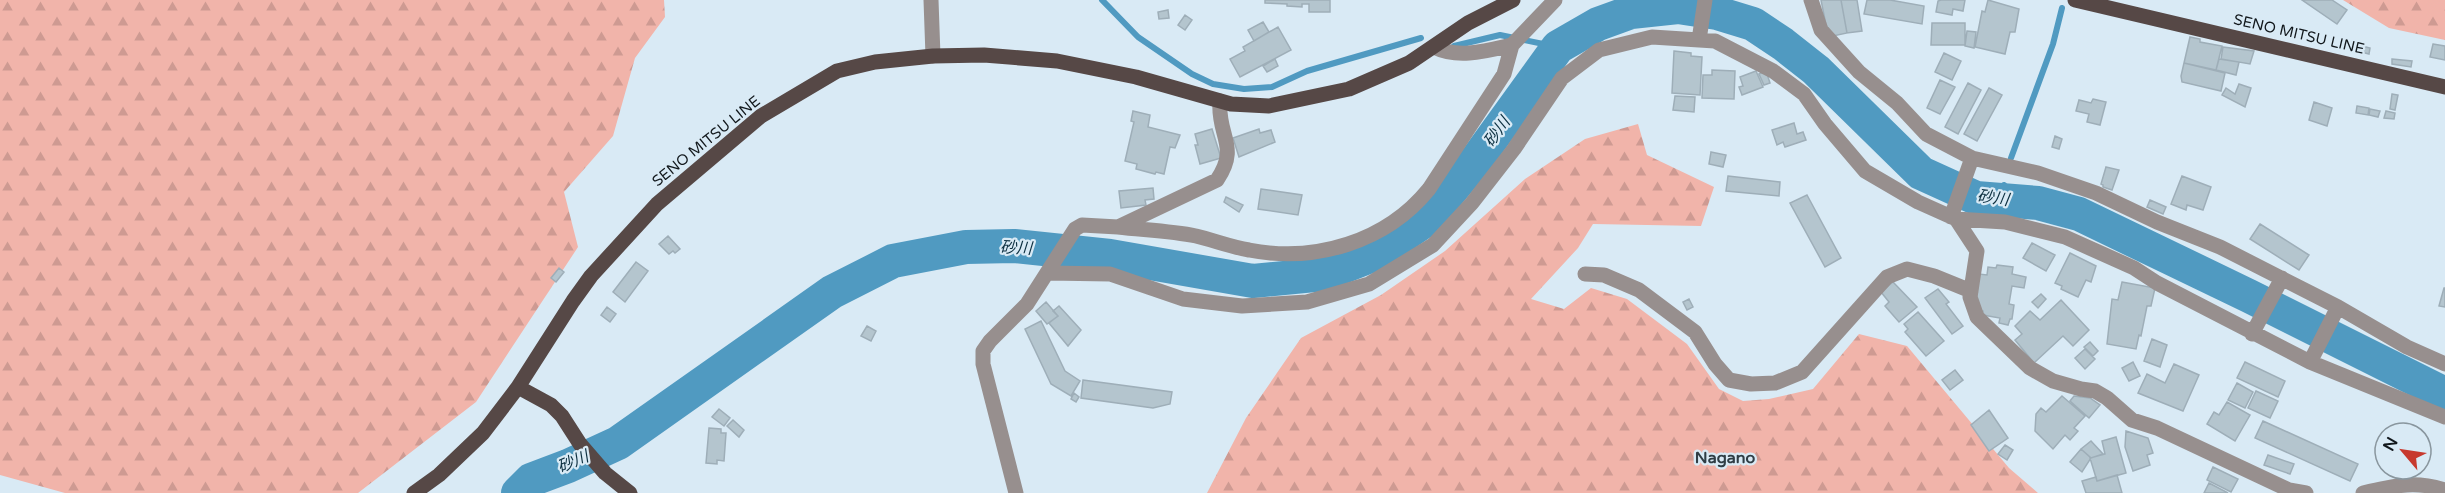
<svg xmlns="http://www.w3.org/2000/svg" width="2445" height="493" viewBox="0 0 2445 493" font-family="'Varela Round','Noto Sans JP',sans-serif">
  <defs>
    <pattern id="forest-firs" width="22" height="20" patternUnits="userSpaceOnUse" patternTransform="scale(1.5)"><rect width="22" height="20" fill="#f1b4aa"/><path d="M5 1l3.5 6h-7zM16 11l3.5 6h-7z" fill="#ce9a92"/></pattern>
  </defs>
  <rect width="100%" height="100%" fill="#d9eaf5"/>
  <!-- forest -->
  <path fill="url(#forest-firs)" d="M0,0H664L665,17L635,58L613,136L564,192L578,247L476,402L358,493H65L0,475Z
    M2343,0H2445V40L2389,28Z
    M1638,124L1647,155L1714,187L1701,226L1593,224L1578,248L1531,299L1564,309L1591,288L1627,299L1687,344L1719,389L1743,401L1769,399L1813,389L1859,334L1907,346L2009,468L2038,493H1207L1246,418L1301,338L1381,295L1445,251L1525,179L1585,139Z"/>
  <g fill="none" stroke-linecap="round" stroke-linejoin="round">
    <!-- stream -->
    <path stroke="#509ac1" stroke-width="6" d="M1102,0L1138,37L1192,74L1213,84L1244,89L1272,87L1307,71L1421,38
      M1454,46L1500,35L1558,47
      M2011,158L2053,44L2062,8
      M2000,200L2004,185"/>
    <!-- river -->
    <path stroke="#509ac1" stroke-width="34" d="M518,493L531,480L568,466L618,443L832,292L893,261L966,247L1014,246L1110,256L1253,281L1325,274L1378,253L1427,219L1477,159L1558,47L1598,24L1631,12L1678,7L1717,13L1753,24L1783,44L1816,70L1921,173L1976,198L2038,203L2079,214L2249,296L2445,394"/>
  </g>
  <!-- building -->
  <path fill="#b4c5ce" stroke="#9eaeb8" stroke-width="1.5" d="M1265,0H1330V12H1309V4H1302V7L1287,6V4L1265,3Z
    M1821,0H1841L1847,33L1833,36L1826,25Z
    M1841,0H1857L1862,31L1847,33Z
    M1867,0H1890L1924,6L1922,24L1864,14Z
    M1941,0H1965L1963,11L1953,9L1952,15L1936,12L1938,1Z
    M1988,0L2019,9L2015,32H2010L2005,54L1975,47L1982,11L1985,12Z
    M2302,0H2332L2347,10L2337,24Z
    M1168,10L1169,18L1159,19L1158,12Z
    M1185,15L1192,20L1185,30L1178,25Z
    M1263,22L1269,32L1254,41L1248,30Z
    M1932,23H1965V45H1931Z
    M1278,27L1291,50L1240,77L1230,59L1245,51L1243,47Z
    M1967,31L1976,32L1974,48L1965,46Z
    M2190,37L2200,39V42L2222,46L2216,70L2184,63Z
    M2433,44L2445,46V60L2430,57Z
    M2362,46L2370,48L2369,54L2361,52Z
    M2223,47L2254,51L2250,64L2221,59Z
    M1674,51L1691,53V56L1702,57L1700,95L1672,93Z
    M1944,53L1961,61L1952,80L1935,72Z
    M1275,59L1278,66L1267,72L1263,66Z
    M2219,59L2239,62L2236,75L2216,70Z
    M2392,59L2412,61L2411,67L2392,64Z
    M2184,63L2225,73L2221,91L2182,82L2181,76Z
    M1712,70L1735,71L1734,99L1702,98L1703,75H1712Z
    M1756,71L1763,87L1742,95L1739,87L1743,86L1740,77Z
    M1766,71L1770,83L1764,85L1759,74Z
    M1940,80L1955,87L1940,114L1927,108Z
    M1968,83L1981,90L1958,134L1945,127Z
    M2239,84L2251,88L2245,107L2222,95L2226,88L2235,94Z
    M1989,88L2002,95L1977,141L1964,134Z
    M2392,94L2398,95L2395,110L2390,109Z
    M1675,96L1695,97L1694,112L1673,110Z
    M2093,99L2106,102L2100,125L2087,122L2089,114L2076,111L2079,100L2091,103Z
    M2314,102L2332,108L2327,126L2309,120Z
    M2357,106L2369,108L2368,115L2356,113Z
    M2370,109L2380,111L2378,117L2369,115Z
    M1133,111L1150,115L1148,127L1180,135L1175,148L1170,147L1164,174L1156,172L1155,174L1136,169L1137,164L1125,161L1134,122L1131,121Z
    M2386,111L2395,113L2394,119L2384,118Z
    M1794,123L1797,134L1803,132L1806,140L1785,147L1783,142L1777,145L1772,130Z
    M1212,129L1221,158L1200,164L1195,145H1198L1195,134Z
    M1259,129L1260,133L1271,130L1275,142L1239,157L1233,138Z
    M2055,136L2062,139L2059,149L2052,147Z
    M1711,152L1726,155L1723,167L1709,164Z
    M2106,167L2119,170L2112,190L2103,187V185L2101,184Z
    M1728,176L1780,182L1779,196L1726,191Z
    M2182,176L2211,187L2203,210L2187,205L2186,210L2171,204Z
    M1153,188L1154,199L1145,200L1146,205L1121,208L1119,191Z
    M1261,189L1302,195L1298,215L1258,209Z
    M1807,195L1841,258L1825,267L1790,203Z
    M1226,197L1243,205L1239,212L1224,202Z
    M2150,200L2166,207L2163,214L2147,207Z
    M2260,224L2309,255L2299,270L2250,239Z
    M668,236L680,249L675,253L673,251L669,254L659,244Z
    M2032,243L2055,255L2046,271L2023,258Z
    M2070,253L2096,266L2091,282L2086,280L2078,297L2061,289L2062,286L2055,283Z
    M636,262L648,271L625,302L613,292Z
    M1997,265L2013,267L2012,274L2026,277L2024,288L2012,286L2009,304L2014,305L2012,319H2010L2008,325L1999,323L2000,318L1983,315V311L1980,310L1976,304L1979,274L1987,275L1988,267L1996,268Z
    M559,268L564,272L556,282L551,278Z
    M1893,282L1917,307L1899,322L1885,306L1889,302L1881,292Z
    M2122,282L2155,288L2151,306H2147L2141,336L2139,335L2136,349L2107,344L2112,299L2118,300Z
    M2444,288H2445V307L2439,306Z
    M1938,289L1949,302L1946,304L1963,326L1952,334L1925,298Z
    M2041,294L2046,299L2038,308L2032,302Z
    M1689,299L1693,307L1687,310L1683,302Z
    M2061,300L2089,330L2073,346L2063,336L2034,363L2015,340L2022,334L2015,326L2030,311L2040,320Z
    M1046,302L1058,316L1047,324L1036,311Z
    M1059,306L1081,330L1068,346L1049,323L1058,316L1053,311Z
    M607,307L616,314L610,322L601,315Z
    M1918,312L1944,341L1926,356L1905,332L1908,329L1904,324Z
    M1041,321L1065,371L1080,381L1071,396L1051,384L1025,329Z
    M867,326L876,331L871,341L861,336Z
    M2152,339L2167,345L2160,367L2144,361Z
    M2090,342L2098,351L2093,356L2084,347Z
    M2085,349L2095,359L2085,369L2075,358Z
    M2133,362L2140,376L2129,381L2122,368Z
    M2245,362L2285,381L2278,397L2237,378Z
    M2174,364L2199,375L2183,411L2138,393L2147,374L2165,383Z
    M1955,370L1963,380L1950,390L1942,380Z
    M1083,380L1172,392L1170,404L1153,408L1081,398Z
    M2237,383L2253,392L2245,408L2228,400Z
    M2256,391L2278,401L2270,418L2248,408Z
    M1074,393L1079,397L1076,402L1071,399Z
    M2062,396L2085,416L2074,428L2078,431L2070,440L2065,435L2053,449L2035,431L2036,414L2041,408L2046,412Z
    M2074,396L2090,398L2100,405L2089,418L2070,401Z
    M2227,402L2250,415L2235,441L2207,424L2214,412L2219,415Z
    M719,409L730,418L724,426L712,417Z
    M1989,410L2008,438L1989,451L1971,425Z
    M733,420L744,430L739,437L727,426Z
    M2263,421L2358,464L2350,481L2255,438Z
    M709,428L721,429V433H726L724,461L717,460V464L706,463Z
    M2126,431L2148,438L2153,453L2147,455L2150,465L2133,471L2125,447Z
    M2116,437L2126,473L2097,481L2090,458L2105,454L2102,441Z
    M2091,441L2103,454L2091,458L2081,449Z
    M2005,445L2013,450L2007,460L1998,454Z
    M2081,449L2091,458L2082,472L2070,462Z
    M2268,455L2294,464L2290,474L2264,465Z
    M2213,467L2238,479L2231,492L2207,480Z
    M2117,475L2122,493H2086L2082,481L2096,477L2097,481Z
    M2209,483L2228,493H2204Z"/>
  <g fill="none" stroke-linecap="round" stroke-linejoin="round">
    <!-- minor -->
    <path stroke="#978f8e" stroke-width="15" d="M931,0L933,56
      M1811,0L1821,30L1859,72L1897,103L1926,134L1972,158L2038,173L2096,193L2157,222L2220,247L2338,307L2407,347L2445,364
      M1699,40L1705,0
      M1434,47C1458,59 1486,51 1512,45
      M1951,217L1972,158
      M1956,219L1977,251L1970,297L1977,317L2030,368L2053,381L2081,389L2095,391L2107,398L2132,420L2157,428L2289,490L2306,493
      M1118,227C1144,230 1171,231 1196,236C1213,240 1231,247 1249,250C1315,263 1386,242 1429,189L1504,74L1512,45L1555,0
      M1048,273L1110,274L1183,299L1242,306L1307,302L1369,284L1433,245L1472,203L1514,149L1562,78L1599,50L1652,37L1715,41L1773,71L1804,94L1825,124L1865,171L1918,202L1956,219L2005,222L2065,237L2134,268L2157,283L2310,362L2445,417
      M1585,274L1604,275L1639,290L1695,332L1715,364L1729,380L1751,384L1775,383L1802,372L1887,277L1907,269L1934,276L1971,291
      M2252,334L2282,278
      M2310,362L2338,307
      M1016,493L983,364V351L990,341L1027,304L1075,229L1082,225L1118,227L1217,180C1240,146 1217,136 1220,101
      M2363,493C2394,486 2414,480 2445,490"/>
    <!-- major -->
    <path stroke="#564846" stroke-width="15" d="M2075,0L2445,87
      M518,387L551,405L562,416L580,444L605,473L630,493
      M414,493L439,475L483,433L518,387L573,301L591,276L657,204L761,116L837,71L875,62L933,56L984,55L1057,61L1136,77L1231,104L1269,106L1349,89L1409,63L1468,23L1513,0"/>
  </g>
  <g text-anchor="middle" dominant-baseline="central" stroke-width="4.5" stroke-linejoin="round" paint-order="stroke">
    <!-- street labels -->
    <g font-size="15" fill="#11171b" stroke="#d9eaf5">
      <text transform="translate(2299 34) rotate(13)">SENO MITSU LINE</text>
      <text transform="translate(706 141) rotate(-39)">SENO MITSU LINE</text>
    </g>
    <!-- water labels -->
    <g font-size="16" font-style="italic" fill="#0b2e3f" stroke="#d9eaf5">
      <text transform="translate(1497 132) rotate(-54)">砂川</text>
      <text transform="translate(1993 198) rotate(8)">砂川</text>
      <text transform="translate(1016 248) rotate(3)">砂川</text>
      <text transform="translate(573 462) rotate(-23)">砂川</text>
    </g>
    <!-- neighbourhood labels -->
    <g font-size="16" font-weight="bold" fill="#2f3d45" stroke="#d9eaf5">
      <text x="1725" y="458">Nagano</text>
    </g>
  </g>
  <!-- north arrow -->
  <g transform="translate(2403 451) rotate(299)"><circle r="28" fill="#d9eaf5" stroke="#89969e" stroke-width="1.5"/>
  <path d="M0-4.5L10 22L0 15L-10 22Z" fill="#c7392e"/>
  <text y="-9" font-size="16" font-weight="bold" text-anchor="middle" fill="#11171b">N</text>
  </g>
</svg>
